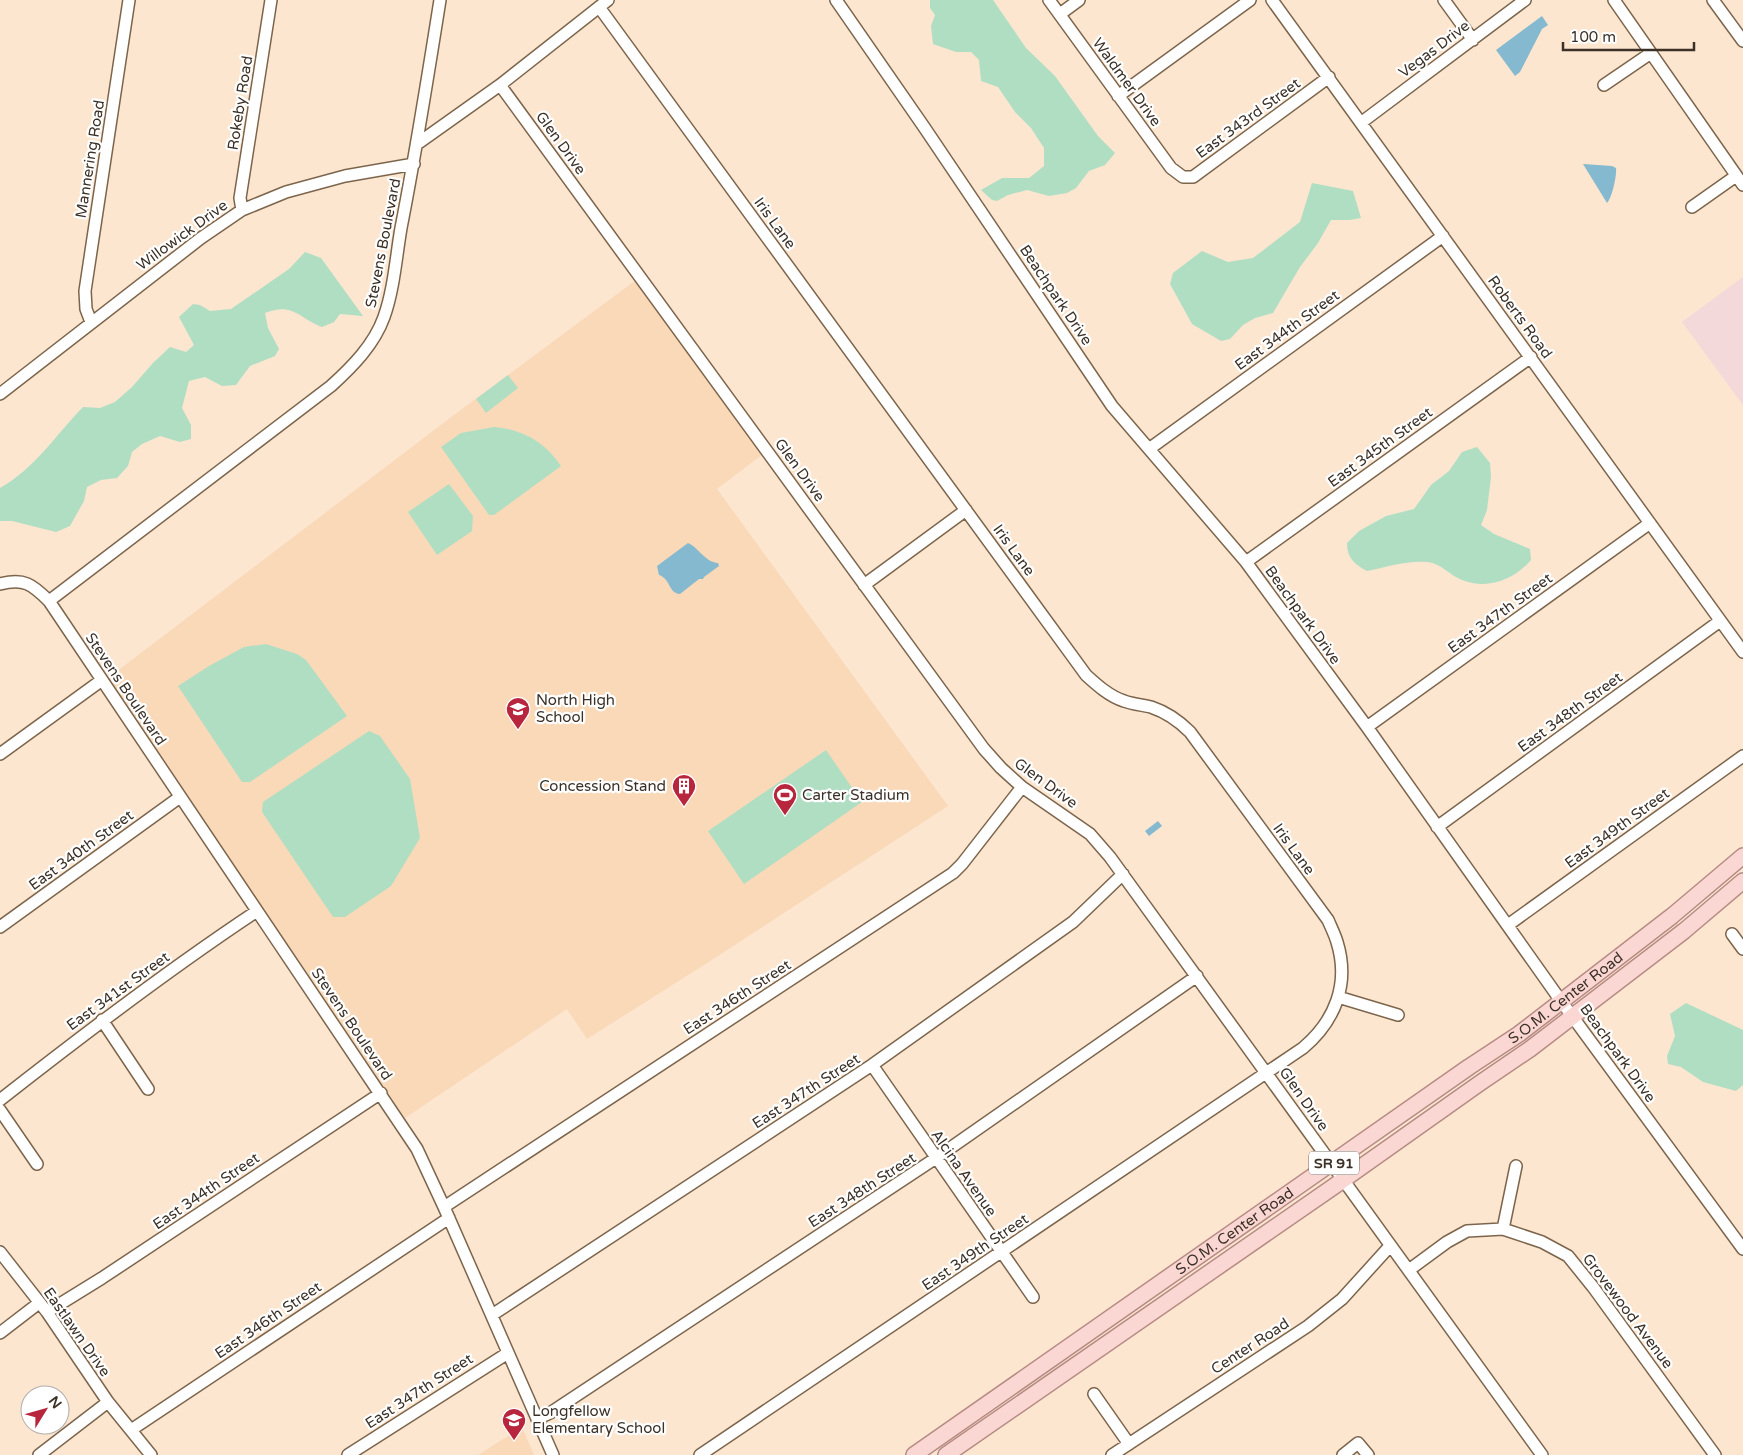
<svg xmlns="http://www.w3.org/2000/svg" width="1743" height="1455" viewBox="0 0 1743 1455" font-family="'Varela Round',sans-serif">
  <rect width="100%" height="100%" fill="#fce6d0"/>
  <!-- commercial -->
  <path fill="#f4d9da" d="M1743,277V405L1682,322Z"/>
  <!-- built -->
  <path fill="#f9d9b7" d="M636,280L763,454L717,489L948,806L704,965L587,1039L567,1009L405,1118L108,678L450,418Z
    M522,1427L534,1455H478Z"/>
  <!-- green -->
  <path fill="#b0dec3" d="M930,0H993L1026,48L1055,76L1098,136L1115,153L1105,165L1089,171L1076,188L1067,193L1049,196L1027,190L1008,195L997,201L992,200L981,190L1002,178H1029L1044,166V148L1031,128L1015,112L998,87L981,81L979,60L971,52H956L933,44L931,26L935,15L930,8Z
    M1312,183L1353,191L1361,218L1350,220H1331L1318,243L1300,267L1273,313L1255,318L1243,325L1230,339L1221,341L1192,324L1170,284L1173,273L1202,251L1228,262L1253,258L1300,222Z
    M305,252L321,258L363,316L340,314L334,322L322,327C298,317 292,302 265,313L268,328L279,349L275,356L250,366L236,385L222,386L205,377L189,381L182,408L191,425V439L180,442L160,436L142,444L132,452L128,466L117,478L101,480L87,487L84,501L70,526L56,532L12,521H0V488C34,469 56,435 83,407L100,408L115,402L132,387L153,363L170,347L186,352L194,345L179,317L193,304L200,305L210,311L231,309L289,269Z
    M508,375L518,388L486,413L476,399Z
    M494,427C522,429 545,442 561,466L494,515H489L441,447L461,433Z
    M1477,447L1490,463L1491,477L1487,510L1481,525L1494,534L1530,549L1531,560C1514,580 1488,590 1462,580C1451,576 1440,563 1428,562C1408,560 1386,567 1367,571C1354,564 1347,558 1347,543L1359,531L1386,516L1414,509L1431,485L1449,471L1462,452Z
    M449,484L473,516L472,531L437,555L408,512Z
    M266,644L297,654L306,660L347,716L250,782H242L178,686L209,666L244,647Z
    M369,731L380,736L410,779L420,838L391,886L345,917H333L262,812L263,802Z
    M826,750L862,802L744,884L708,831Z
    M1686,1003L1743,1030V1085L1736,1091L1703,1082L1681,1067L1668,1064L1667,1056L1675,1036L1670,1014Z"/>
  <!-- water -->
  <path fill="#85b9cf" d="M1542,16L1548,25L1542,29L1520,72L1515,76L1496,50Z
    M1583,164L1612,166L1616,168C1617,175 1612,198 1607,203Z
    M688,543C699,548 705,562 718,563L719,566L704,577L703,579H699L680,594C668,593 671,579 659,575L657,566Z
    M1158,821L1162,826L1149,836L1145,831Z"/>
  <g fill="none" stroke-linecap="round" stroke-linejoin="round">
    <!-- minor casing -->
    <g stroke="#7d654c" stroke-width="14">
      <path id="minor" d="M836,0L924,127L1112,406L1246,562L1367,727L1561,1001L1743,1249
        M1049,0L1171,168L1183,177H1193L1329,77
        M1272,0L1743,652
        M1444,0L1473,40
        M1614,0L1743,185
        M1713,0L1743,41
        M599,7L1086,675C1097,685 1109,696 1124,701C1132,704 1142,705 1151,707C1166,712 1179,721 1190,732L1328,920C1331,927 1335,935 1337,942C1350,984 1335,1021 1303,1048L700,1455
        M1060,14L1079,0
        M500,85L984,749L1001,768L1022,787L1090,834L1110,857L1542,1455
        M1604,85L1651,53
        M1118,96L1250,0
        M1362,122L1525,0
        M417,144L500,85L608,0
        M1692,207L1736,176
        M242,210L240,198L271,0
        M91,322L86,309L85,291L129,0
        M0,394L201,238L242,210L286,192L345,176L414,164
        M1149,449L1443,236
        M1246,562L1531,357
        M0,584C24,578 32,584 49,601L417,1149L444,1207L553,1455
        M864,585L966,510
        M49,601L331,386C352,367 374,345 384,317C394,289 396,257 401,228C416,152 428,76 440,0
        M1367,727L1650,523
        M0,754L102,680
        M1437,827L1720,621
        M1508,925L1743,756
        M0,927L180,797
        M1732,934L1743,949
        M1338,997L1398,1015
        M102,1020L148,1089
        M872,1065L1033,1297
        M0,1100C84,1034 168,970 257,911
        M0,1110L37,1164
        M444,1207L953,873L962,864L1022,787
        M1503,1229L1516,1166
        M0,1252L47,1312L108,1402L151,1455
        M1409,1270L1447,1242L1467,1231L1503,1229L1542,1242L1568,1256L1593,1287L1715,1455
        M47,1312L102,1278L381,1093
        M492,1315L872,1065L1073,922L1123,874
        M0,1333L39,1303
        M1094,1394L1129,1444
        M537,1419L550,1413L936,1158L1197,976
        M131,1430L449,1218
        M39,1455L108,1402
        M348,1455L508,1353
        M1112,1455L1308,1326L1342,1299L1390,1246
        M1343,1455L1358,1443L1368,1455"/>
    </g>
    <!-- major casing -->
    <g stroke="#b68b84" stroke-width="18">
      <g id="major">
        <path id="s1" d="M914,1455L1469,1067L1519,1034L1672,916L1743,856"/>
        <path d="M946,1455L1333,1187L1480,1083L1530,1049L1684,931L1743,881"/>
      </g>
    </g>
    <!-- minor -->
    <use href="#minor" stroke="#fff" stroke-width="11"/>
    <!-- major -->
    <use href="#major" stroke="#fbd7d3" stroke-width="15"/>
  </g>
  <!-- icons -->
  <defs>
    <g id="school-pin" transform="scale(1.25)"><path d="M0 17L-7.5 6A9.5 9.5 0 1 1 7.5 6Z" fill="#b8263e" stroke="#fff"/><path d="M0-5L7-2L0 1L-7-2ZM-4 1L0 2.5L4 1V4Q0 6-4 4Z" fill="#fff"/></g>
    <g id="building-pin" transform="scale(1.25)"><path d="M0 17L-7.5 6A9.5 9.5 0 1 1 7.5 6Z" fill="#b8263e" stroke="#fff"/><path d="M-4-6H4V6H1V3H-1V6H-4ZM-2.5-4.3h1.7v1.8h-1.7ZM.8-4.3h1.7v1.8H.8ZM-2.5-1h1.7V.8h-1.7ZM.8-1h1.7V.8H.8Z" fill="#fff"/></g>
    <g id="stadium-pin" transform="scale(1.25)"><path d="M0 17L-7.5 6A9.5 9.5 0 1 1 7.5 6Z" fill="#b8263e" stroke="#fff"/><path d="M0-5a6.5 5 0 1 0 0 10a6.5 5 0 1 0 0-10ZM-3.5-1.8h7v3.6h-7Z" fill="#fff"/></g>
  </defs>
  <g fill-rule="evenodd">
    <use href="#school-pin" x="518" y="709"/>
    <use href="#building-pin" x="684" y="786"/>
    <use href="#stadium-pin" x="785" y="795"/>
    <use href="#school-pin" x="514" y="1420"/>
  </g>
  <g text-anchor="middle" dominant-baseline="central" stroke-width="4.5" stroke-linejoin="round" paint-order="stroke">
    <!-- shield labels -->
    <rect fill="#fff" stroke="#766f68" stroke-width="1" x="1309" y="1151.5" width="50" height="23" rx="4"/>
    <g font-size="14" font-weight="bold" fill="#3c3127">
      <text x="1334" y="1163">SR 91</text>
    </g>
    <!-- street labels -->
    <g font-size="15" fill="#3c3127" stroke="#fff">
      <text transform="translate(1434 49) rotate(-37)">Vegas Drive</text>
      <text transform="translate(1127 82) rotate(54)">Waldmer Drive</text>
      <text transform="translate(240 103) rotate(-81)">Rokeby Road</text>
      <text transform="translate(1248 118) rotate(-36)">East 343rd Street</text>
      <text transform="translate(561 143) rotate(54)">Glen Drive</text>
      <text transform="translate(90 159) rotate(-81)">Mannering Road</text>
      <text transform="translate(775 223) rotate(54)">Iris Lane</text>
      <text transform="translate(182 235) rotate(-36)">Willowick Drive</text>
      <text transform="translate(383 243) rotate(-79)">Stevens Boulevard</text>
      <text transform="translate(1056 295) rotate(56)">Beachpark Drive</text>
      <text transform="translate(1520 317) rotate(54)">Roberts Road</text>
      <text transform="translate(1287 330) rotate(-36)">East 344th Street</text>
      <text transform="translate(1380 447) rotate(-36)">East 345th Street</text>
      <text transform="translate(800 470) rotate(54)">Glen Drive</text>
      <text transform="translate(1014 550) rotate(54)">Iris Lane</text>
      <text transform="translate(1500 613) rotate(-36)">East 347th Street</text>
      <text transform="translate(1303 615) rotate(54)">Beachpark Drive</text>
      <text transform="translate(126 689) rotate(56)">Stevens Boulevard</text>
      <text transform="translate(1570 712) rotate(-36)">East 348th Street</text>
      <text transform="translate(1046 783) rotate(36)">Glen Drive</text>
      <text transform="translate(1617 828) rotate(-36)">East 349th Street</text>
      <text transform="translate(1294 849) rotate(54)">Iris Lane</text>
      <text transform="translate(81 850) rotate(-36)">East 340th Street</text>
      <text transform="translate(118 991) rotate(-36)">East 341st Street</text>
      <text transform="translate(737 997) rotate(-33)">East 346th Street</text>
      <text stroke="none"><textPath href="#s1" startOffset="796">S.O.M. Center Road</textPath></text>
      <text transform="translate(352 1024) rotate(56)">Stevens Boulevard</text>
      <text transform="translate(1618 1053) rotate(54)">Beachpark Drive</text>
      <text transform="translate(806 1091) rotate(-33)">East 347th Street</text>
      <text transform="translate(1304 1099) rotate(55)">Glen Drive</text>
      <text transform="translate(964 1173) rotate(55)">Alcina Avenue</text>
      <text transform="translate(862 1190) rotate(-33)">East 348th Street</text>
      <text transform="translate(206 1191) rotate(-34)">East 344th Street</text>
      <text stroke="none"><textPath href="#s1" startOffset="391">S.O.M. Center Road</textPath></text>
      <text transform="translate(975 1252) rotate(-34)">East 349th Street</text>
      <text transform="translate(1628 1311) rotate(53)">Grovewood Avenue</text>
      <text transform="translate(268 1320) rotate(-34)">East 346th Street</text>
      <text transform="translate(77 1332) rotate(55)">Eastlawn Drive</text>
      <text transform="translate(1250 1346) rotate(-33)">Center Road</text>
      <text transform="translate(419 1391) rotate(-33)">East 347th Street</text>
    </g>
    <!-- poi labels -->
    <g font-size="15" fill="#3c3127" stroke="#fff" text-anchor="start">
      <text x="536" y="700">North High<tspan x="536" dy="17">School</tspan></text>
      <text x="666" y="786" text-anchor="end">Concession Stand</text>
      <text x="802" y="795">Carter Stadium</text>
      <text x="532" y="1411">Longfellow<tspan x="532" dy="17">Elementary School</tspan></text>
    </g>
  </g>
  <!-- north arrow -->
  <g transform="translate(45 1410) rotate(53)"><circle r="24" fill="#ffffff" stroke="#b1ada9"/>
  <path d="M0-4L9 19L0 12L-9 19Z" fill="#b8263e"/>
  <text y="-8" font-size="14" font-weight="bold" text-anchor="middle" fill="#3c3127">N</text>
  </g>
  <!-- scale -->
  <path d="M1563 42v8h131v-8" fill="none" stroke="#3c3127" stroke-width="2.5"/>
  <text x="1570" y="42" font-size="15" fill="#3c3127" stroke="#ffffff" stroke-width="4" paint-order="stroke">100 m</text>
</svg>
